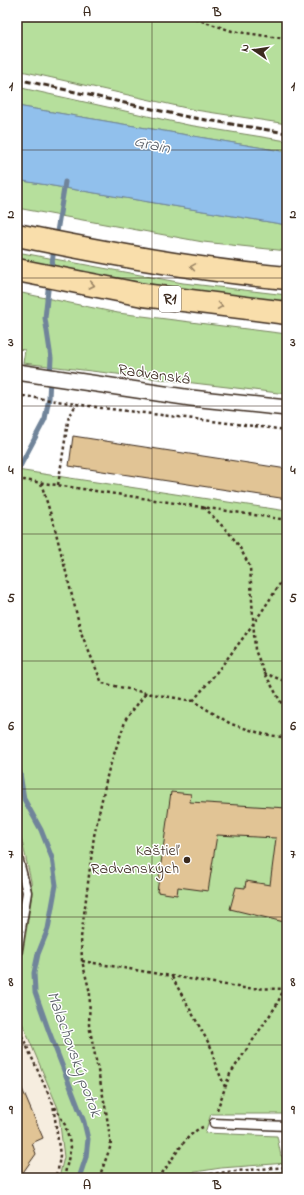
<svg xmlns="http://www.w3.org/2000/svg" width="304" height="1195" viewBox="0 0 304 1195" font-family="'Indie Flower',sans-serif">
  <rect width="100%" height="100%" fill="#fff"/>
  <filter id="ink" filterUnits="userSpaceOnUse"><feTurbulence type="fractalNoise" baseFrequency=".025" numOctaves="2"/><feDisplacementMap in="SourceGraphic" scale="8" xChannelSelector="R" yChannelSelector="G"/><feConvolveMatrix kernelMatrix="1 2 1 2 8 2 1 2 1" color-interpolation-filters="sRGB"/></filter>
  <g filter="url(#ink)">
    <!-- built -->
    <path fill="#f6eddf" d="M17,819L31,881L32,895L18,983L17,997Z
      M17,1011L58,1108L64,1157L59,1178H17Z"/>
    <!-- green -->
    <path fill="#b6df9c" stroke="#78845d" d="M17,17H287V124L195,110L17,70Z
      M17,87L188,125L287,141V152L17,106Z
      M17,180L287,225V251L203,242L17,208Z
      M17,252L183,283L287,295V303C196,292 107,278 17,260Z
      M17,292L118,313L287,334V394L23,363L25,350L17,349Z
      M17,470L287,511V1114H211L205,1133L277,1136L281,1156H287V1163L221,1168L157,1178H59L64,1157L58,1108L17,1011L18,983L32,895L31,881L17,819Z
      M287,1171V1178H213Z"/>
    <!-- water -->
    <path fill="#91c0ec" stroke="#6f849a" d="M17,106L287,152V225L17,180Z"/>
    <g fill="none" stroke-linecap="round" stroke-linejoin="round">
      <!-- stream -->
      <path stroke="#6f849a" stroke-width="5" d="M56,238L65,182
        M51,271L54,248
        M17,472L45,419L49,398L51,358L45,318L49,281
        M17,732L18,761L24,799L41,830L52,858L56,885L48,929L38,954L34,973L35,992L48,1029L84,1122L88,1139L86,1157L79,1178"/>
    </g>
    <!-- building -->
    <path fill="#e1c495" stroke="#3b2a1e" d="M73,436L287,469V499L69,466Z
      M171,792L191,794L190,802L287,808V906L284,922L230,909L236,887L245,888L246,881L270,885L276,838L217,835L208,891L178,887L177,895L157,892Z
      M17,1077L43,1138L32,1143L36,1154L19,1178H17Z"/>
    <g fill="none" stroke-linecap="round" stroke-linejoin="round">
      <!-- service casing -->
      <g stroke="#3b2a1e" stroke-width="11">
        <path id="service" d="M17,854L27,892L17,953
          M214,1123L287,1126"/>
      </g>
      <!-- minor casing -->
      <g stroke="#3b2a1e" stroke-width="18">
        <path id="minor" d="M17,372L191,398L287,408"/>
      </g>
      <!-- motorway casing -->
      <g stroke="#3b2a1e" stroke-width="25">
        <path id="motorway" d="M17,235C106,253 196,270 287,278
          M17,270L143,295L287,313"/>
      </g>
      <!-- path -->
      <path stroke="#3b2a1e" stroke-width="2.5" stroke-dasharray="3 3" stroke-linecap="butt" d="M190,17L232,31L287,39
        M17,395L102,408L287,430
        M17,479L287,520
        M41,483L54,525L82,635L102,683L146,693L193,701L231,724L263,734L287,738
        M58,485L69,415L77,404
        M204,507L230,534L239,546L250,567L255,650L264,672L287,713
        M264,673L287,682
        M193,701C228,659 259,619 287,572
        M82,961L243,988L287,989
        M172,977L213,1051L214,1061L225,1087
        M17,1025L53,1104L60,1155L58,1170L54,1178
        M55,1107L65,1125L71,1147L64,1178
        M217,1110L230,1074L276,1006L284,989
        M99,1178L111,1145L106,1111L89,1025L90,993L82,961L81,938L94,836L108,772L126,719L146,693
        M158,1178C171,1164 185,1133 203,1127
        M180,1178L235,1171L287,1167"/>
      <!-- service -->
      <use href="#service" stroke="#fff" stroke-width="8"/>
      <!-- minor -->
      <use href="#minor" stroke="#fff" stroke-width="15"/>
      <!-- motorway -->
      <use href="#motorway" stroke="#f9deab" stroke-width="22"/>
      <!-- rail -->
      <path stroke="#3b2a1e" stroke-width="3" stroke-dasharray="6 3" stroke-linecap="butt" d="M17,79L188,117L287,133"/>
    </g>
    <!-- one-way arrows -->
    <defs><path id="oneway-chevron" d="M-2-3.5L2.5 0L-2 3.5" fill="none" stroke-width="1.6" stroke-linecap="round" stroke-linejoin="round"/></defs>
    <g stroke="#9a8464">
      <use href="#oneway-chevron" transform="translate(193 267) rotate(-171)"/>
      <use href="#oneway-chevron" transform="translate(92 285) rotate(11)"/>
      <use href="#oneway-chevron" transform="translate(220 306) rotate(8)"/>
    </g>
  </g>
  <!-- grid -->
  <path fill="none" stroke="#3b2a1e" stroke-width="1" stroke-opacity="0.55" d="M152,17V1178M17,150H287M17,278H287M17,406H287M17,534H287M17,661H287M17,789H287M17,917H287M17,1045H287"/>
  <!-- markers -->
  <circle fill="#3b2a1e" stroke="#fff" stroke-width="1.5" cx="187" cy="860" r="4"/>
  <g text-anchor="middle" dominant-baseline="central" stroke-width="3" stroke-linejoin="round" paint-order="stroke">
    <!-- shield labels -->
    <rect fill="#fff" stroke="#766a62" stroke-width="1" x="159" y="286" width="22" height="26" rx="3"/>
    <g font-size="15" font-weight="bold" fill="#3b2a1e">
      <text x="170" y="299">R1</text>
    </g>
    <!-- street labels -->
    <g font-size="16" fill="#3b2a1e" stroke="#fff">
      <text transform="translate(154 375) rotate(8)">Radvanská</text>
    </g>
    <!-- poi labels -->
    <g font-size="16" fill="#3b2a1e" stroke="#fff" text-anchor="end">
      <text x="179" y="851">Kaštieľ<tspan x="179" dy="18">Radvanských</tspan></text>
    </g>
    <!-- water labels -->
    <g font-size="17" font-style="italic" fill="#595e66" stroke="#fff">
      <text transform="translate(152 145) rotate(13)">Grain</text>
      <text transform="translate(74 1054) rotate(70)">Malachovský potok</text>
    </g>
  </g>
  <!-- margin -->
  <rect width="304" height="1195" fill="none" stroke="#fff" stroke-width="44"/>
  <!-- north arrow -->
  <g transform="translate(254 50) rotate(283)" stroke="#ffffff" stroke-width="3" paint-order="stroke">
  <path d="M0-3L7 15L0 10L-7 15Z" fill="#3b2a1e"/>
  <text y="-6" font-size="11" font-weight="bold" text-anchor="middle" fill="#3b2a1e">N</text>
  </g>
  <rect x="22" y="22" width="260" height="1151" fill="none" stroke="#3b2a1e" stroke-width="1.5"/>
  <g font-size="13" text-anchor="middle" font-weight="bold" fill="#3b2a1e">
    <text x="87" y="16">A</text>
    <text x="217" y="16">B</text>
    <text x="11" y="90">1</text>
    <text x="293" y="90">1</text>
    <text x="11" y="218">2</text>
    <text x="293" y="218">2</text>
    <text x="11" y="346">3</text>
    <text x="293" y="346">3</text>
    <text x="11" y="474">4</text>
    <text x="293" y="474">4</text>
    <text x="11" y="602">5</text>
    <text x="293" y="602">5</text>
    <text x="11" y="730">6</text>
    <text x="293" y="730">6</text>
    <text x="11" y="858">7</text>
    <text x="293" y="858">7</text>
    <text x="11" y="986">8</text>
    <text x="293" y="986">8</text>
    <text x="11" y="1114">9</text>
    <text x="293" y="1114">9</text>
    <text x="87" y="1189">A</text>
    <text x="217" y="1189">B</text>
  </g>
</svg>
